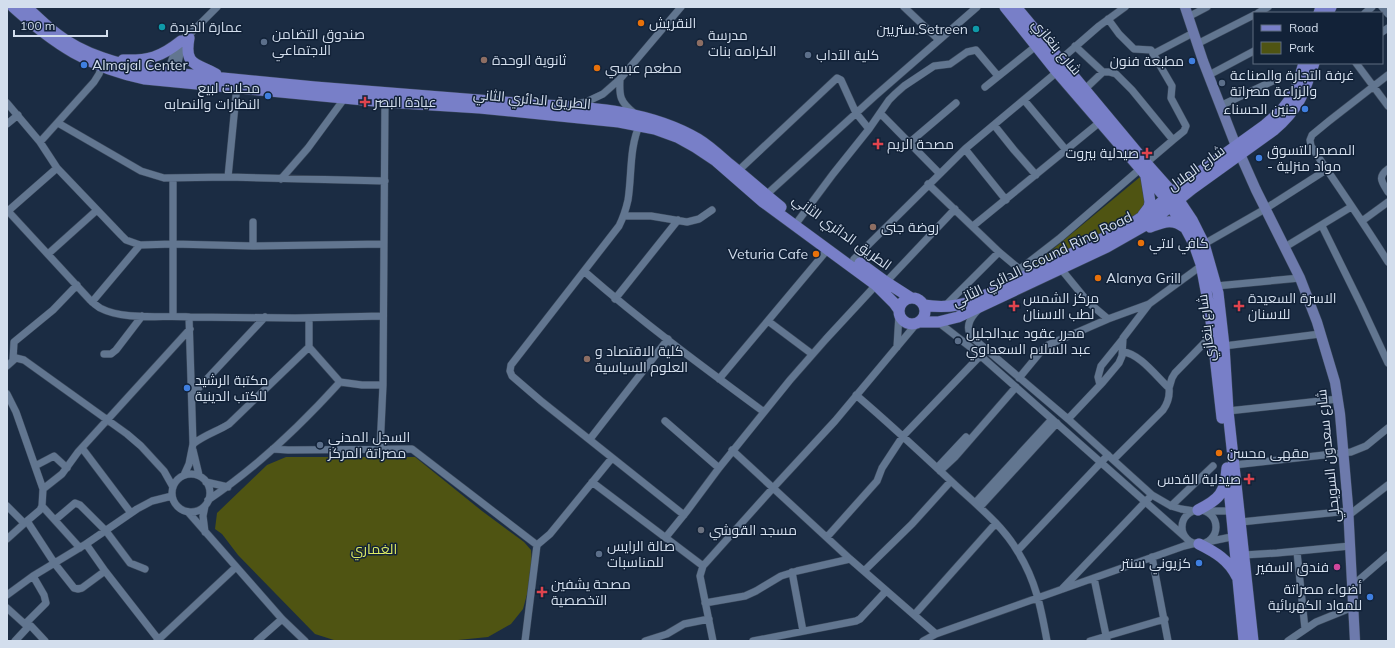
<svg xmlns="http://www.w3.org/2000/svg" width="1395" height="648" viewBox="0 0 1395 648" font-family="Mulish,Cairo,sans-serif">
  <rect width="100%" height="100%" fill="#1b2c43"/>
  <!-- green -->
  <path fill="#4f5412" d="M1140,177L1146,184L1147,204L1135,218L1029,269Z
    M286,457H415L482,511L524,542L531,550L532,563L529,587L523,609L511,624L488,637L448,641H337L315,634L238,555L222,534L215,529L217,513L267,465Z"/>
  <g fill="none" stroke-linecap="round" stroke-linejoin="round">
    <!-- minor casing -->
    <g stroke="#3b495c" stroke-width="8">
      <path id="minor" d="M904,7L939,40
        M1382,7L1388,14
        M1258,13L1268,7
        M1365,13L1372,7
        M1188,17L1207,7
        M1108,19L1119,34L1134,49L1151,50L1172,86L1171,98L1186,126L1184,131L1173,140
        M1382,32L1388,28
        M184,38L192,32L217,7
        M1197,44L1254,15
        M1075,46L1103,72
        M1153,54L1193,33
        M1060,60L1099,26L1125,7
        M1356,63L1388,106
        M1209,75L1254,51
        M1388,75L1329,121L1312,135L1310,140L1311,146C1337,185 1364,223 1388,262
        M166,76L177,46
        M175,76L180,54L187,41
        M620,79C619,96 620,102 634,113
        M985,87L1036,46
        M1085,89L1103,72H1109L1116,74L1132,90L1173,140L1146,163
        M1024,100L1066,150
        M7,103L40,142L57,168L121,235L126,240L140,245L173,244L253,246L384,244
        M576,104L586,102L603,94L620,79L681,7
        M1220,106L1277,79
        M880,113L939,173
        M58,123L141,171L164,178L228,177L385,181
        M7,124L18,115
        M640,124C629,147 632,175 628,200C626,209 623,218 619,226L511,365L510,371L512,376L541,401L684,515
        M994,125L1014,150L1036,175
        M40,142L94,82L99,74L103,64
        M909,143L956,103
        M965,149L1006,200
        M1388,169C1377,177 1382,182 1388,192
        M738,171L837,78L841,80L856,113L869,129
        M228,177L237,85
        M281,179L308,148L344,99
        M928,184L999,252L1023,272
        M766,195L875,96L977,7
        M7,210L90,300C93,303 97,306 100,308C125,321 162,315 189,317L193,444L189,464L184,475
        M8,211L57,168
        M624,216H651L687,222L699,219L712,210
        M798,221L833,174L869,129L889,100L895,94L904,86L934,66L950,64L967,52L976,50L998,76
        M1362,221L1388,202
        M253,222V246
        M973,226L1100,122
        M1322,226L1361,305L1388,363
        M1204,244L1265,209L1326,170
        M1285,247L1351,207
        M48,254L97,210
        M854,259L965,149L1057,72
        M1020,269L1060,238L1140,169
        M1061,269L1088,302L1108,319
        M585,272C642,322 703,367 764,412
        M886,282L955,209
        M1216,286L1300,278
        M615,299L678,220
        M92,302L140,245
        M944,307L999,252
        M978,310C969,319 964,329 974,339L1068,419L1152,495L1171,506L1181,509L1194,511
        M173,316V179
        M189,317L295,318L383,316
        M768,321L812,354
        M938,322L974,350L1185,537
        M1224,346L1320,334
        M309,347L340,382
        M897,347L899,314
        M104,354H111L116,350L142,316
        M13,360L14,342L53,310L77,285
        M7,366L16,358L24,360L127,434L141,446L164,471L173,487
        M1019,378L1043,349L1048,345L1108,319L1149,304L1201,266
        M719,379L828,249
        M1100,385L1098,377L1101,366L1122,340
        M1169,388L1172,378L1175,373L1213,334
        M7,394L16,412L43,489L42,506L40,510L27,521
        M192,395L265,317
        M856,395C889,423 920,452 951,481C974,503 1002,524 1018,552C1036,581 1041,608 1047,641
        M1228,411L1338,399
        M1068,419L1103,382L1119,363L1122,356L1123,338L1149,304
        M665,421L719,468
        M590,439L668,339
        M193,444C204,435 218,431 229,424L309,347V318
        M82,448L131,513
        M273,449L288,450L412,449L537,545
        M380,449L383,385L385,99
        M193,450L199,475
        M732,450L850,559L936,634L1184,546L1196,543
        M1114,459L1163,410C1168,403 1170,397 1169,388C1157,377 1139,353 1123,352
        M1234,465L1351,452L1366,446L1388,428
        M35,466L54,456L67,468
        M937,468L966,437
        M940,471L955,457L1016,387
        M172 493a19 19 0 1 1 38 0a19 19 0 1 1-38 0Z
        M206,482L228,487
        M592,482L703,566
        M43,489L62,474L78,452L190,329
        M208,500C256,468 301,425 340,382L362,385H383
        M975,503L1052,419
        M7,506L24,523
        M42,506L80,548
        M205,506L203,516L205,532
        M1171,506L1213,466
        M980,507L1057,423
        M1182 527a17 17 0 1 1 34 0a17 17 0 1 1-34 0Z
        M1206,511H1235
        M188,512L282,619L305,641
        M1349,515L1388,485
        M55,520L75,503L80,505L106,531L130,563L145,569
        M1241,522L1349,511
        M666,537L687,511L719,468L790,380L826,339L876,285
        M827,537L877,481L882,468L903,436L980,356
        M7,539L27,521L55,564L74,588L78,589L82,588L105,571L158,639
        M1207,542L1236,536
        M86,544L105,571
        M1018,550L1108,455
        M1297,552L1305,629
        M1244,555L1277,553L1350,546
        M1152,557L1168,641
        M864,571L912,524L951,481
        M792,572L803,631
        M1094,578L1107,640
        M1352,586L1388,555
        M1062,589L1149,498
        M7,595L33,576L86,544L137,509L152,501L172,496
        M705,603L745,596L756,591L781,576L797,571L850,559
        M7,608L28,627L31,626L45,641
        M915,614L996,523
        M25,624L46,603L44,595L33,576
        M15,641L28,627
        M157,641L236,567
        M257,641L282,619
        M525,641L537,545L550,534L612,458
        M645,641L667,634L684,624L709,619
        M713,641L700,576L703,566L773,488L835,421L917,323
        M753,641L856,621L860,619L886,591
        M923,641L936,634
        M1090,641L1165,619
        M1288,641L1316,622L1353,607"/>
    </g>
    <!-- secondary casing -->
    <g stroke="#3b495c" stroke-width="11">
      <path id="secondary" d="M1185,7L1203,61L1236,146
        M1240,154L1256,190L1300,278L1317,322L1335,382L1340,414L1348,506L1355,641"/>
    </g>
    <!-- primary casing -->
    <g stroke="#3b495c" stroke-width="12">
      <path id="primary" d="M13,7C54,44 90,68 145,79L385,102L480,108L619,122L655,129L677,137L695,147L716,161L763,202L876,285L894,303L899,310
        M26,7C37,16 46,26 57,34C84,55 119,64 152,71L315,87L542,105C595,107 652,112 698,139C708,145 718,154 727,162C745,176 762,192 781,207
        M1005,7L1057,72L1163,195L1186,229L1194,244L1201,264L1210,312L1222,418
        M1016,7L1146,163L1178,199L1192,220L1204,244L1218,293L1224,346L1228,411L1253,641
        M1319,13L1321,7
        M1328,13L1331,7
        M189,38C184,66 196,63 216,74
        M123,60C148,61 161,57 181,41
        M1143,215L1149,207L1150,202L1146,177
        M1150,227C1164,222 1172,218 1184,227
        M860,263L886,282L911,298
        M899 311a13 13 0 1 1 26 0a13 13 0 1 1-26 0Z
        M924,305C942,308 956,307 973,301L1106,237L1133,223L1152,210L1183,184L1265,125L1281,111L1288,102L1296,89L1304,63
        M920,322H938L958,317L1107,247L1151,222L1192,189L1274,130C1299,109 1304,93 1314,63
        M1229,488L1244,641
        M1198,510C1220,499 1225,493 1227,468
        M1199,544C1215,552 1229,560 1237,577"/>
    </g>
    <!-- minor -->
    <use href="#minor" stroke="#627690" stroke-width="7"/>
    <!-- secondary -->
    <use href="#secondary" stroke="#6d7aac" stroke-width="10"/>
    <!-- primary -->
    <use href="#primary" stroke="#787fc8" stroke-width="11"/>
  </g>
  <!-- markers -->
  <g fill="#e8710a" stroke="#122238" stroke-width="1.5">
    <circle cx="641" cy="23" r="4"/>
    <circle cx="597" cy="68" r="4"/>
    <circle cx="1141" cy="243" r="4"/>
    <circle cx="816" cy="254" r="4"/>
    <circle cx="1098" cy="278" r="4"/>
    <circle cx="1219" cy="453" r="4"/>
  </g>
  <g fill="#0f9aa8" stroke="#122238" stroke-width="1.5">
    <circle cx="162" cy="27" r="4"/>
    <circle cx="976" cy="29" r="4"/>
  </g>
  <g fill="#5c6f8a" stroke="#122238" stroke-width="1.5">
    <circle cx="264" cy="42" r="4"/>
    <circle cx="808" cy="55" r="4"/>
    <circle cx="1222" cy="83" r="4"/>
    <circle cx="958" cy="341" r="4"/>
    <circle cx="320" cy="445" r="4"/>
    <circle cx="599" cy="554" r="4"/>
  </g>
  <g fill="#8d6e63" stroke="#122238" stroke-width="1.5">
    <circle cx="700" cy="43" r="4"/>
    <circle cx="484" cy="60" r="4"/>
    <circle cx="873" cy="227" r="4"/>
    <circle cx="587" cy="359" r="4"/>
  </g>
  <g fill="#3f7fe0" stroke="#122238" stroke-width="1.5">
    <circle cx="1192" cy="61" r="4"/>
    <circle cx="84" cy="65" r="4"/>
    <circle cx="268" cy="96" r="4"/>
    <circle cx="1305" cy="109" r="4"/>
    <circle cx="1259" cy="158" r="4"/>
    <circle cx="187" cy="388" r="4"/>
    <circle cx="1199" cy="563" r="4"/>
    <circle cx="1370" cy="597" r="4"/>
  </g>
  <g fill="#e0444e" stroke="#122238" stroke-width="1.5">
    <path d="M363 96h4v4h4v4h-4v4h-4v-4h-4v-4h4z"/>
    <path d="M876 138h4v4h4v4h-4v4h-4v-4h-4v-4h4z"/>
    <path d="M1145 147h4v4h4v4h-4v4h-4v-4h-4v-4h4z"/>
    <path d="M1012 300h4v4h4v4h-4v4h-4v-4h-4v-4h4z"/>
    <path d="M1237 300h4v4h4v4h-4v4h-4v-4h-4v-4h4z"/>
    <path d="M1247 473h4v4h4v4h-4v4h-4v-4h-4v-4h4z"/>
    <path d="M540 586h4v4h4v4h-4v4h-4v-4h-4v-4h4z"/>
  </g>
  <circle fill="#6b7280" stroke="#122238" stroke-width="1.5" cx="701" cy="530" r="4"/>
  <circle fill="#d1479c" stroke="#122238" stroke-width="1.5" cx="1337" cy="567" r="4"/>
  <g text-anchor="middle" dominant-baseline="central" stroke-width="3" stroke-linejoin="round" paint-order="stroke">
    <!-- poi labels -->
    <g font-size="14" fill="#d3deed" stroke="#122238" text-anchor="start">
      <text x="649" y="23">النقريش</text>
      <text x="170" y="27">عمارة الخردة</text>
      <text x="968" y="29" text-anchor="end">ستريين ٍSetreen</text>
      <text x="272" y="34">صندوق التضامن<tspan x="272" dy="16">الاجتماعي</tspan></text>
      <text x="708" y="35">مدرسة<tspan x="708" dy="16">الكرامه بنات</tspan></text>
      <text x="816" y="55">كلية الآداب</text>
      <text x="492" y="60">ثانوية الوحدة</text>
      <text x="1184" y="61" text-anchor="end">مطبعة فنون</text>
      <text x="92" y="65">Almajal Center</text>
      <text x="605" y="68">مطعم عبسي</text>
      <text x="1230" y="75">غرفة التجارة والصناعة<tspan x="1230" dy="16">والزراعة مصراتة</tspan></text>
      <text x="260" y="88" text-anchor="end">محلات لبيع<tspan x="260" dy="16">النظارات والنصابه</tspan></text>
      <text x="374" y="102">عيادة البصر</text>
      <text x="1297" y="109" text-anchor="end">حنين الحسناء</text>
      <text x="887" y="144">مصحة الريم</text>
      <text x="1267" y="150">المصدر للتسوق<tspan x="1267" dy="16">- مواد منزلية</tspan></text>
      <text x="1139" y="153" text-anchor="end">صيدلية بيروت</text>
      <text x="881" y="227">روضة جنى</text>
      <text x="1149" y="243">كافي لاتي</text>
      <text x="808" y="254" text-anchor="end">Veturia Cafe</text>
      <text x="1106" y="278">Alanya Grill</text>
      <text x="1023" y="298">مركز الشمس<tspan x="1023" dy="16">لطب الاسنان</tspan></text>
      <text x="1248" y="298">الاسرة السعيدة<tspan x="1248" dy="16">للاسنان</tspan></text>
      <text x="966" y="333">محرر عقود عبدالجليل<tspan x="966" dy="16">عبد السلام السعداوي</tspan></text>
      <text x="595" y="351">كلية الاقتصاد و<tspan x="595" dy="16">العلوم السياسية</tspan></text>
      <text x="195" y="380">مكتبة الرشيد<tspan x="195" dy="16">للكتب الدينية</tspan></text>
      <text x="328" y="437">السجل المدني<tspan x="328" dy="16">مصراتة المركز</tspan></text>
      <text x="1227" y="453">مقهى محسن</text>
      <text x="1241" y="479" text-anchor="end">صيدلية القدس</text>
      <text x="709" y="530">مسجد القوشي</text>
      <text x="607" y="546">صالة الرايس<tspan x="607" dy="16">للمناسبات</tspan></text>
      <text x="1191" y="563" text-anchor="end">كزيوني سنتر</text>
      <text x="1329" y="567" text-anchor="end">فندق السفير</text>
      <text x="551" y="584">مصحة يشفين<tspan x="551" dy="16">التخصصية</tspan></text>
      <text x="1362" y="589" text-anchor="end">أضواء مصراتة<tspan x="1362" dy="16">للمواد الكهربائية</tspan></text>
    </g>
    <!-- street labels -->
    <g font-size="14" fill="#d3deed" stroke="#122238">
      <text transform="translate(1057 47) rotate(50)">شارع بنغازي</text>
      <text transform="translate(532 99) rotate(5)">الطريق الدائري الثاني</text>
      <text transform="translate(1196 168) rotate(-36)">شارع الهلال</text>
      <text transform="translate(842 232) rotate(36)">الطريق الدائري الثاني</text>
      <text transform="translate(1042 259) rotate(-26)">الدائري الثاني Scound Ring Road</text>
      <text transform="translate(1206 328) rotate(-97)">شارع بنغازي</text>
      <text transform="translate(1328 456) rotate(-96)">شارع سعدون السويحلي</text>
    </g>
    <!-- park labels -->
    <g font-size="14" fill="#dfec63" stroke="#122238">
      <text x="374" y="549">الغماري</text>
    </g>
  </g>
  <!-- border -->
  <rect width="1395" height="648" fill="none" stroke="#d3deed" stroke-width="16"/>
  <!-- legend -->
  <rect x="1253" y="12" width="130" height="52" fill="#122238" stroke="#5f6d80"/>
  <rect x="1261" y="25" width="20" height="6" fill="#787fc8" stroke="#5f6d80"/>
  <text x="1289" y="32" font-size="12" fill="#d3deed">Road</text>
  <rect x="1261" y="42" width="20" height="12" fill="#4f5412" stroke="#5f6d80"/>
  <text x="1289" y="52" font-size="12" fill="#d3deed">Park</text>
  <!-- scale -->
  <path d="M14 30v6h93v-6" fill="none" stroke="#d3deed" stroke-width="2"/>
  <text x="20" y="30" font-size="12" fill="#d3deed" stroke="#122238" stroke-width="3" paint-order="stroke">100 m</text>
</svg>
